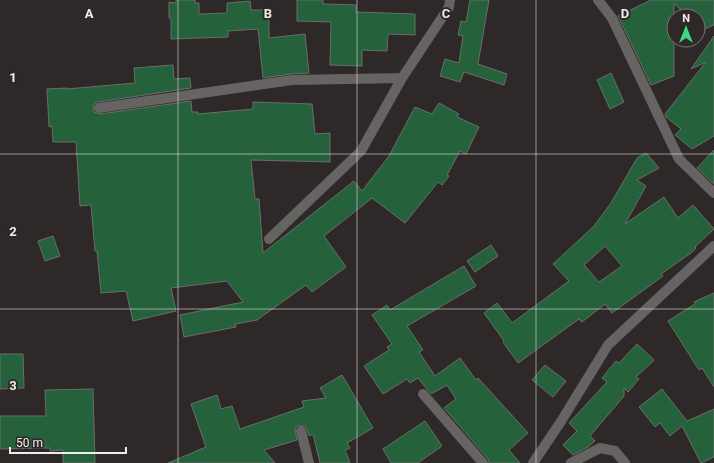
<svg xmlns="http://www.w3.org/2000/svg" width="714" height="463" viewBox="0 0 714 463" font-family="Roboto,sans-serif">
  <rect width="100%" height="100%" fill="#2f2829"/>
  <!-- building -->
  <path fill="#25613b" stroke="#696f6b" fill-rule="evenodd" d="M176,0H195V3H199V14L227,13V3L250,1L251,10H269V38L305,34L309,73L291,74L263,78L258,29L228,31V37L171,39V18H169V2L176,3Z
    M297,0H323V4L356,5V12L415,14V35L388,34L387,51L362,50V66L330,65L331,22L297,21Z
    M470,0H489L478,64L507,74L504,85L464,72L460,82L440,76L445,59L459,63L463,36L458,35L461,21L466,22Z
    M651,0H714V25L705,29L698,24V16H689L674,4V76L651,85L618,16Z
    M714,36V136L692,149L675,135L681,129L666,117L665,114L706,62L691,69Z
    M173,65L174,79L190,78L191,88L98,102L93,105L94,112L100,114L191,101L192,112H198V114L253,109V102L312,104L315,134L330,133V162L251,160L255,199H259L263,253L354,181L362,191L389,156L415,107L432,114L439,103L459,114L457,117L479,127L466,154L460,151L447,175L449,176L442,185L438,182L405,223L372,198L324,236L346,267L312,292L306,285L257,320L235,324L236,327L184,337L180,315L243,302L227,281L171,288L176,311L133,321L126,291L101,293L97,251H95L91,205L80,206L76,142H53L52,126L49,127L47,89L67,88V89L135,83L134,68Z
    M611,73L624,102L610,109L597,80Z
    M714,150V184L697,168Z
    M646,153L659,168L637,180L646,186L625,224L664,197L678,218L693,205L714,229L695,247L696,248L691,253L661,274L663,276L612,313L605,304L582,322L579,319L518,363L503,342L504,341L484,313L497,303L512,323L569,281L553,264L594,226L611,203L637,158ZM605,246L622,266L599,282L584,265Z
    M53,236L60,256L45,261L38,241Z
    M491,245L498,256L475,272L467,261Z
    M464,266L476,286L407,326L423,350L419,352L435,376L460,358L476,380L478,378L528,433L509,450L520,463H489L488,459L444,408L456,399L447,385L431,394L418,378L410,383L407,379L383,394L364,366L389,350L387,347L392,344L372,315L387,305L390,310Z
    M714,293V387L702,368L699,370L668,321L695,304L694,302Z
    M637,344L654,360L636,377L639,379L628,392L624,388V396L590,436L595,441L588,447L573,455L563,445L577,431L569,423L607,382L602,378L616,361L619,363Z
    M0,354H23L24,388L0,389Z
    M545,365L566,381L553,397L532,380Z
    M342,375L373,428L347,443L350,448L345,450L350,463H320L313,434L309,436L306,427L300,425L296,427L295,430L297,440L264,450L275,463H168L206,447L191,404L217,395L221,409L232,406L240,429L304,407L302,401L326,398L320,388Z
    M93,389L95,463H63V450L50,451V448L0,449V416H46L45,390Z
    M662,389L687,421L714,409V457L701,463L682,426L670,436L660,423L655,427L639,407Z
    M425,421L442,446L418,463H391L383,449Z"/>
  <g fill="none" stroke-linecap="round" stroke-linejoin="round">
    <!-- minor -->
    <path stroke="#666363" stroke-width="10" d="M598,0L612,18L679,159L714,193
      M99,108L292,80L402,78
      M269,239L361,151L402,78L449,7L450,0
      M423,394L483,463
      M301,431L309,463
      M533,463L560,423L608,345L714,246
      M571,463L600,448L615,451L625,463"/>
  </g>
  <!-- grid -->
  <path fill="none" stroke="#f2eded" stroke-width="1" stroke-opacity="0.55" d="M178,0V463M357,0V463M536,0V463M0,154H714M0,309H714"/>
  <g font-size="13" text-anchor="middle" font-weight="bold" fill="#f2eded" stroke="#2f2829" stroke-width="4" stroke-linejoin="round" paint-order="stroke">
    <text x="89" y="18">A</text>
    <text x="268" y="18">B</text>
    <text x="446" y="18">C</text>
    <text x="625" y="18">D</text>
    <text x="13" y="82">1</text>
    <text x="13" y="236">2</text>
    <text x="13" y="390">3</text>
  </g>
  <!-- north arrow -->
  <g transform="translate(686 28)"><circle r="19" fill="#2f2829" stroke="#7d7777"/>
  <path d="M0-3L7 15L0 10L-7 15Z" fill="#3dd77d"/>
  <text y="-6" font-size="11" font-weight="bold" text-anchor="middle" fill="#f2eded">N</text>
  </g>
  <!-- scale -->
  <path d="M10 447v6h116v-6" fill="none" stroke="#f2eded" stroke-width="2"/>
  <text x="16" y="447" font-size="12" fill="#f2eded" stroke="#2f2829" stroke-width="3" paint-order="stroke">50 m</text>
</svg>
